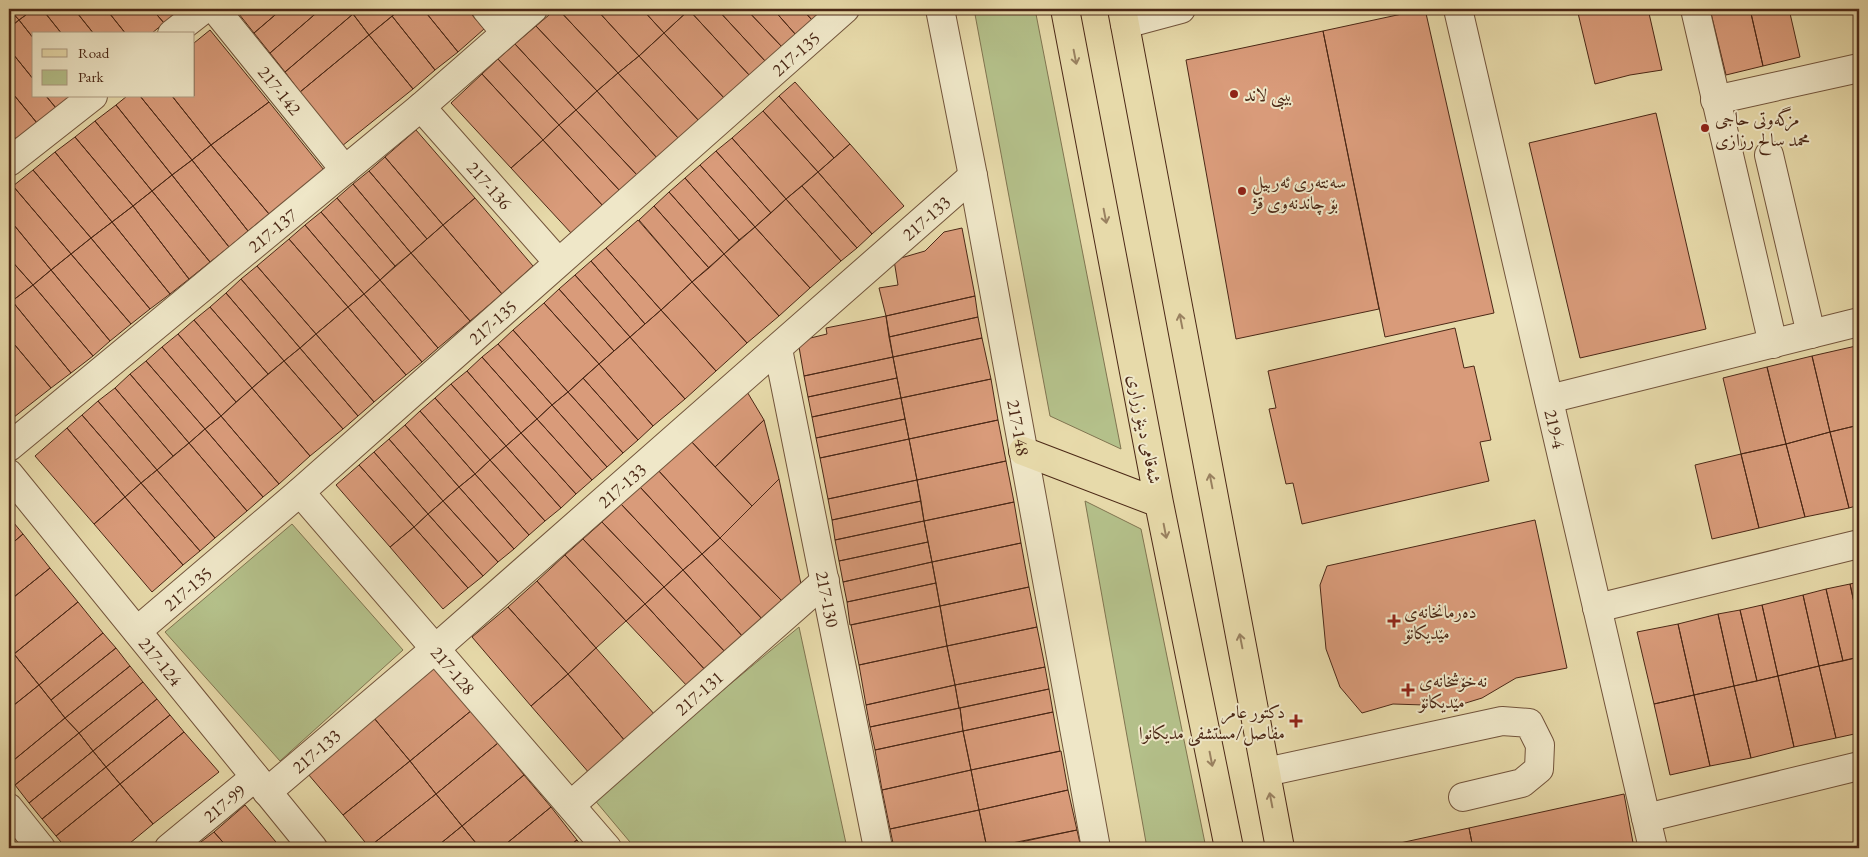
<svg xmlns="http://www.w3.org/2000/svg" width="1868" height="857" viewBox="0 0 1868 857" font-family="'EB Garamond',Amiri,serif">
  <rect width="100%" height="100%" fill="#e7daaa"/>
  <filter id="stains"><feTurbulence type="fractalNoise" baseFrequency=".004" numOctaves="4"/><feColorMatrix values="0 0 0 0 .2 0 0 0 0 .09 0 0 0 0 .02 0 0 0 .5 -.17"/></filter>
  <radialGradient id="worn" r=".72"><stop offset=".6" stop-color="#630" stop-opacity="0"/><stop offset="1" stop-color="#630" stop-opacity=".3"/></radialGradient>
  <!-- green -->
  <path fill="#b4c08a" stroke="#807450" d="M974,9H1035L1121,449L1050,416Z
    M1085,501L1141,529L1206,848H1147Z
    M292,524L403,650L280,761L165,632Z
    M799,627L847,848H635L593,798Z"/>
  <!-- building -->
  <path fill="#d99b7a" stroke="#4b2816" d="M9,9L19,20L9,28Z
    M9,9H34L19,20Z
    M34,9H42L62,34H34V39L19,20Z
    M42,9H74L94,34H62Z
    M74,9H106L126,34H94Z
    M106,9H152L164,23L151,34H126Z
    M152,9H183L164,23Z
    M235,9H282L254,33Z
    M282,9H321L270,53L254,33Z
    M321,9H348L353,14L285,72L270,53Z
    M360,9H401L369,35L353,14Z
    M401,9H423L458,52L435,70L392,16Z
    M423,9H467L484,29L458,52Z
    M556,9H558L618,73L597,91L536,26Z
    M558,9H596L639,56L618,73Z
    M596,9H642L664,33L639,56Z
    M642,9H688L689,10L664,33Z
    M691,9H717L766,62L750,76L689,10Z
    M717,9H746L782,47L766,62Z
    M746,9H773L796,35L782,47Z
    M773,9H802L812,20L796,35Z
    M802,9H824L812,20Z
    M1425,9L1494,313L1385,337L1323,31Z
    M1577,9H1648L1662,70L1630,75L1595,84Z
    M1710,9H1750L1763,66L1726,75Z
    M1750,9H1789L1800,57L1763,66Z
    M689,10L750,76L725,99L664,33Z
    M353,14L369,35L300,92L285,72Z
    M392,16L435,70L413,89L369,35Z
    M19,20L34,39V80L9,49V28Z
    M536,26L597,91L576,110L515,44Z
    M210,30L269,102L211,145L172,96H194V43Z
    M1323,31L1379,309L1236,339L1186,60Z
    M664,33L725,99L700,122L639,56Z
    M369,35L413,89L342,146L300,92Z
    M515,44L576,110L559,125L498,59Z
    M9,49L34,80V96H46L56,108L37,123L9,89Z
    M639,56L700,122L679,139L618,73Z
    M498,59L559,125L543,140L482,74Z
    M618,73L679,139L657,158L597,91Z
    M482,74L543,140L511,168L451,103Z
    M795,82L850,144L834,158L779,96Z
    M9,89L37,123L16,139L9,130Z
    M597,91L657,158L637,175L576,110Z
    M46,96H70L56,108Z
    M127,96H140L192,160L172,175L116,105Z
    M140,96H172L211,145L192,160Z
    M779,96L834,158L818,172L763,111Z
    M269,102L324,170L269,214L211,145Z
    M116,105L172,175L152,191L95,121Z
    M576,110L637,175L620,191L559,125Z
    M763,111L818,172L786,199L732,138Z
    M1656,113L1706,329L1580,358L1529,143Z
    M95,121L152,191L133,206L75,137Z
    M559,125L620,191L603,206L543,140Z
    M416,130L475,198L443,225L385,157Z
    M75,137L133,206L112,222L55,152Z
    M732,138L786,199L771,213L716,151Z
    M543,140L603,206L572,234L511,168Z
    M850,144L904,206L872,234L818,172Z
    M211,145L269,214L248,231L192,160Z
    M716,151L771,213L755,227L700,165Z
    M55,152L112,222L91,238L33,170Z
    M385,157L443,225L427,239L369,171Z
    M192,160L248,231L229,247L172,175Z
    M700,165L755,227L739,240L685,178Z
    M33,170L91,238L71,254L13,186Z
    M369,171L427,239L411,253L353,184Z
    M818,172L872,234L857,248L802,186Z
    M172,175L229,247L210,262L152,191Z
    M685,178L739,240L724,254L669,192Z
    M353,184L411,253L395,266L337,198Z
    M13,186L71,254L51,270L9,219V189Z
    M802,186L857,248L841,261L786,199Z
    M152,191L210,262L189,279L133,206Z
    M669,192L724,254L709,268L654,206Z
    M337,198L395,266L380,280L321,212Z
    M475,198L533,266L502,294L443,225Z
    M786,199L841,261L810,288L755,227Z
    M133,206L189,279L170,294L112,222Z
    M654,206L709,268L692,282L639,220Z
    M321,212L380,280L364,294L305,225Z
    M9,219L51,270L33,285L9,258Z
    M638,220L692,282L661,310L606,248Z
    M112,222L170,294L150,309L91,238Z
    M305,225L364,294L348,307L289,239Z
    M443,225L502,294L470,321L411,253Z
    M755,227L810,288L779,316L724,254Z
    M962,228L975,296L886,316L879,288L898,285L894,260L925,251L944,232Z
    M91,238L150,309L131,324L71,254Z
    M289,239L348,307L316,334L257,266Z
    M606,248L661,310L645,324L591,261Z
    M411,253L470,321L438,348L380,280Z
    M71,254L131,324L110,341L51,270Z
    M724,254L779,316L747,343L692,282Z
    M9,258L33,285L12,301L9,297Z
    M591,261L645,324L630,337L575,275Z
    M257,266L316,334L300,348L241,279Z
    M51,270L110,341L93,356L33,285Z
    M575,275L630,337L614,351L559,289Z
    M241,279L300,348L284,361L226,293Z
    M380,280L438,348L422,362L364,294Z
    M692,282L747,343L716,371L661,310Z
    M33,285L93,356L71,373L12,301Z
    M559,289L614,351L599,364L544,303Z
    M226,293L284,361L268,374L210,307Z
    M364,294L422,362L406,375L348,307Z
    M975,296L978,317L889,337L886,316Z
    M12,301L71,373L51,388L9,338V304Z
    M544,303L599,364L568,392L513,330Z
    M210,307L268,374L252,388L194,320Z
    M348,307L406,375L374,402L316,334Z
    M661,310L716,371L685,399L630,337Z
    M886,316L893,357L804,376L798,341L827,334L826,328Z
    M978,317L982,338L893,357L889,337Z
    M194,320L252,388L236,402L178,334Z
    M1455,328L1464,368L1474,366L1491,440L1480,442L1489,481L1302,524L1293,483L1286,484L1269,409L1276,408L1268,371Z
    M513,330L568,392L552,405L498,344Z
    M178,334L236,402L221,416L162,347Z
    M316,334L374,402L358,416L300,348Z
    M630,337L685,399L653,426L599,364Z
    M9,338L51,388L9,421Z
    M982,338L991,379L901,398L893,357Z
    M498,344L552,405L537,419L482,357Z
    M1856,346L1859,358V425L1830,432L1812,356Z
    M162,347L221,416L205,429L146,361Z
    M300,348L358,416L343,429L284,361Z
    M1812,356L1830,432L1786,444L1767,367Z
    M482,357L537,419L521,433L467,371Z
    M893,357L897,378L808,397L804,376Z
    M146,361L205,429L189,443L130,374Z
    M284,361L343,429L310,456L252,388Z
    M599,364L653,426L638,440L583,378Z
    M1767,367L1786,444L1741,454L1723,378Z
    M467,371L521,433L506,446L451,384Z
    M130,374L189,443L173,456L115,388Z
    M583,378L638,440L623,453L568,392Z
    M897,378L901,398L812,417L808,397Z
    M991,379L998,420L909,439L901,398Z
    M451,384L506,446L490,460L435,398Z
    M115,388L173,456L157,470L98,401Z
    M252,388L310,456L279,484L221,416Z
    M746,390L764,420L715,467L690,440Z
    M568,392L623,453L607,467L552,405Z
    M435,398L490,460L475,474L420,411Z
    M901,398L905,419L816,438L812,417Z
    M98,401L157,470L141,483L82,415Z
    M552,405L607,467L592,480L537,419Z
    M420,411L475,474L459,487L405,425Z
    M82,415L141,483L125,497L67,428Z
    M221,416L279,484L263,497L205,429Z
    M537,419L592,480L576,494L521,433Z
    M905,419L909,439L820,458L816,438Z
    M764,420L779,479L752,506L715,467Z
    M998,420L1006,461L917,480L909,439Z
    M405,425L459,487L443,501L389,439Z
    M1859,425V505L1849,508L1830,432Z
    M67,428L125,497L94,524L35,456Z
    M205,429L263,497L247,511L189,443Z
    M1830,432L1849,508L1805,517L1786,444Z
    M521,433L576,494L561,508L506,446Z
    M389,439L443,501L428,514L374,452Z
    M909,439L917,480L828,499L820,458Z
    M690,440L752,506L720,538L658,470Z
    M189,443L247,511L215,538L157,470Z
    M1786,444L1805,517L1759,528L1741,454Z
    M506,446L561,508L545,521L490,460Z
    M374,452L428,514L414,527L359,465Z
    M1741,454L1759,528L1712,539L1695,465Z
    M490,460L545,521L529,535L475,474Z
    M1006,461L1014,502L924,521L917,480Z
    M359,465L414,527L390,547L336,485Z
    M157,470L215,538L200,551L141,483Z
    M658,470L720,538L702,554L640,487Z
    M475,474L529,535L514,549L459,487Z
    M779,479L801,584L783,602L720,538Z
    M917,480L921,501L832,520L828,499Z
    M141,483L200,551L183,565L125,497Z
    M459,487L514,549L498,562L443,501Z
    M640,487L702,554L683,570L621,504Z
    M125,497L183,565L152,592L94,524Z
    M443,501L498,562L483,576L428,514Z
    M921,501L924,521L835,540L832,520Z
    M1014,502L1021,543L932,562L924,521Z
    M621,504L683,570L664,587L602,522Z
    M428,514L483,576L468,588L414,527Z
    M9,517L23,534L9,546Z
    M1535,520L1567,668L1516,678L1482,698L1456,706L1393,704L1362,713L1340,687L1326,649L1320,585L1327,566Z
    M924,521L928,542L839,561L835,540Z
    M602,522L664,587L645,604L583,539Z
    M414,527L468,588L443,609L390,547Z
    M23,534L50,568L9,601V546Z
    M720,538L783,602L763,620L702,554Z
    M583,539L645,604L626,621L565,555Z
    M928,542L932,562L843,582L839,561Z
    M1021,543L1029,587L940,606L932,562Z
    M702,554L763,620L744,638L683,570Z
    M565,555L626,621L596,648L537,581Z
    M932,562L936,583L847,602L843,582Z
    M50,568L78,602L14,654L9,648V601Z
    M683,570L744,638L727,654L664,587Z
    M537,581L596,648L568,674L508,607Z
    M1859,582V626L1850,584Z
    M936,583L940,606L850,625L847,602Z
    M1850,584L1859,626V657L1843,661L1826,589Z
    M664,587L727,654L707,672L645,604Z
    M1029,587L1037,627L947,646L940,606Z
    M1826,589L1843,661L1819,666L1803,595Z
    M1803,595L1819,666L1778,676L1762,605Z
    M78,602L103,633L39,685L14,654Z
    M645,604L707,672L689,688L626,621Z
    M1762,605L1778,676L1757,681L1740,610Z
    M940,606L947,646L859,665L851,625Z
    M508,607L568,674L531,706L472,637Z
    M1740,610L1757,681L1734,686L1718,614Z
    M1718,614L1734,686L1694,695L1678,624Z
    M1678,624L1694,695L1654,704L1637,632Z
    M1037,627L1045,667L955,685L947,646Z
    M103,633L116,648L51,700L39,685Z
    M947,646L955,685L866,705L859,665Z
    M116,648L130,666L65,718L51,700Z
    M596,648L655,715L626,742L568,674Z
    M14,654L39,685L9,709V658Z
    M1859,657V733L1836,738L1819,666Z
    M130,666L143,682L79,733L65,718Z
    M1819,666L1836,738L1794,747L1778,676Z
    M436,667L472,710L410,761L374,718Z
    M1045,667L1049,689L959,708L955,685Z
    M568,674L626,742L590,774L531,706Z
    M1778,676L1794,747L1751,758L1734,686Z
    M143,682L157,699L93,751L79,733Z
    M39,685L65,718L9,764V709Z
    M955,685L959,708L870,727L866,705Z
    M1734,686L1751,758L1710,766L1694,695Z
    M1049,689L1053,712L963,731L960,708Z
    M1694,695L1710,766L1670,775L1654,704Z
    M157,699L170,715L106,767L93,751Z
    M960,708L963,731L875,750L870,727Z
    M472,710L498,743L436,794L410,761Z
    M1053,712L1060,751L971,770L963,731Z
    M170,715L184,732L120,784L106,767Z
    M65,718L79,733L15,785L9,778V764Z
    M374,718L410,761L343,815L308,774Z
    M963,731L971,770L882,790L875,750Z
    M184,732L219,772L153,824L120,784Z
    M79,733L93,751L29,803L15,785Z
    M498,743L524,775L462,826L436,794Z
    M93,751L106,767L42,819L29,803Z
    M1061,751L1068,790L979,810L971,770Z
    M410,761L436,794L369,847L343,815Z
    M106,767L120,784L56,836L42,819Z
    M971,770L979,810L890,829L882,790Z
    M524,775L551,807L501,848H480L462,826Z
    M120,784L153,824L124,848H66L56,836Z
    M1068,790L1077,830L987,848L979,810Z
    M436,794L462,826L435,848L369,847Z
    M1624,794L1634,848H1473L1469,828Z
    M245,805L281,848H228L214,832Z
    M551,807L577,840L566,848H501Z
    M979,810L987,848H894L890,829Z
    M462,826L480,848H435Z
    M1469,828L1473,848H1377Z
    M1077,830L1081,848H993Z
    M214,832L228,848H199L197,845Z
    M577,840L583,848H566Z"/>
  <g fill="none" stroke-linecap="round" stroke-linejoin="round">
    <!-- minor casing -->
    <g stroke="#72543b" stroke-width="30">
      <g id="minor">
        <path id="s1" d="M215,9L345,170"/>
        <path d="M486,9L505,32"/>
        <path id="s2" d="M940,9L973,176L1096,848"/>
        <path id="s3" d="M1458,9L1653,848"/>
        <path d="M1695,9L1773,344"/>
        <path d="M1125,24L1181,9"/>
        <path d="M172,34L204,9"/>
        <path d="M1715,100L1859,68"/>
        <path id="s4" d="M421,107L558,262"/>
        <path d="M1769,155L1811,334"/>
        <path d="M9,162L93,96"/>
        <path id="s5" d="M778,349L878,848"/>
        <path d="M1549,399L1859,322"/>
        <path id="s6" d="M9,447L421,107L533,9"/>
        <path id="s7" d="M9,474L313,848"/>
        <path id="s8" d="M300,492L607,848"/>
        <path d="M1597,608L1859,544"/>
        <path id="s9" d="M137,631L300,492L845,9"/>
        <path d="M1266,772L1502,721L1529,723L1540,745L1539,769L1522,783L1463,797"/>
        <path id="s10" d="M267,792L435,649L973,176"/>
        <path id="s11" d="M571,805L825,581"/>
        <path d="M9,808L41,848"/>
        <path d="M1646,818L1859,766"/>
        <path id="s12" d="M169,848L255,777"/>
      </g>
    </g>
    <!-- major casing -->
    <g stroke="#4b2816" stroke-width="30">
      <path id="major" d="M1065,9L1159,503L1229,848
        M1122,9L1280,848
        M1023,451L1159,503"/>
    </g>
    <!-- minor -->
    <use href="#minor" stroke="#efe7c8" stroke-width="28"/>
    <!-- major -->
    <use href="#major" stroke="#e7daaa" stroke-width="28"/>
  </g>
  <!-- one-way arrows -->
  <defs><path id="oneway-shaft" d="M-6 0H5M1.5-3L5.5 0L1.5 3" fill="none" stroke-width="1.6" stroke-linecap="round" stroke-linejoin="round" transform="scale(1.25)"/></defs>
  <g stroke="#998160">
    <use href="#oneway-shaft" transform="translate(1075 57) rotate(79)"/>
    <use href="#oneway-shaft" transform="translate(1105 216) rotate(79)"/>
    <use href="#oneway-shaft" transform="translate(1181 321) rotate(-101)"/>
    <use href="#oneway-shaft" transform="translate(1211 481) rotate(-101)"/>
    <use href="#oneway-shaft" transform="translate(1165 531) rotate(79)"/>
    <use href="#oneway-shaft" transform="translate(1241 641) rotate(-101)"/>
    <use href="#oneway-shaft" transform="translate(1211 759) rotate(79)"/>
    <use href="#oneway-shaft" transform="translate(1271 800) rotate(-101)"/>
  </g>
  <!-- markers -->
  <g fill="#8f2418" stroke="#efe7c8" stroke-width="2">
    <circle cx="1234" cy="94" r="5"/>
    <circle cx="1705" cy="128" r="5"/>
    <circle cx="1242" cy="191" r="5"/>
    <path d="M1391.5 613.5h5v5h5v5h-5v5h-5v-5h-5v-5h5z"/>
    <path d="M1405.5 682.5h5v5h5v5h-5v5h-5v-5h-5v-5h5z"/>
    <path d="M1293.5 713.5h5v5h5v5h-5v5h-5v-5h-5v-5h5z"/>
  </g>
  <g text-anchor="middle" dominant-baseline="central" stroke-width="4" stroke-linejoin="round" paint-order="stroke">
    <!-- street labels -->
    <g font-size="18" fill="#4b2816" stroke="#efe7c8">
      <text stroke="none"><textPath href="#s9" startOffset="876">217-135</textPath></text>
      <text stroke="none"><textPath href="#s1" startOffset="104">217-142</textPath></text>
      <text stroke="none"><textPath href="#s4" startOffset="104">217-136</textPath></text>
      <text stroke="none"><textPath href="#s10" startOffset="874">217-133</textPath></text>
      <text stroke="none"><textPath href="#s6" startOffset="341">217-137</textPath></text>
      <text stroke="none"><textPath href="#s9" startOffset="471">217-135</textPath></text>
      <text stroke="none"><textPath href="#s2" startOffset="426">217-148</textPath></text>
      <text transform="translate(1145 429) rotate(79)">شەقامی دینۆ زراری</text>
      <text stroke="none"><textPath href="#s3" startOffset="431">219-4</textPath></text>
      <text stroke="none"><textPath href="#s10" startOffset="469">217-133</textPath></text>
      <text stroke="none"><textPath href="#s9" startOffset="66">217-135</textPath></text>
      <text stroke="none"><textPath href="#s5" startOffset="255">217-130</textPath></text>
      <text stroke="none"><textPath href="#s7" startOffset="241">217-124</textPath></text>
      <text stroke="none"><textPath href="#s8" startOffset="235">217-128</textPath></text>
      <text stroke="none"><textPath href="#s11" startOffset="170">217-131</textPath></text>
      <text stroke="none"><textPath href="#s10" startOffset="64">217-133</textPath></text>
      <text stroke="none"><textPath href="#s12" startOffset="71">217-99</textPath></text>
    </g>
    <!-- poi labels -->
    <g font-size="18" fill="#4b2816" stroke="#efe7c8" text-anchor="start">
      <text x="1244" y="94">بيبى لاند</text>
      <text x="1715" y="118">مزگەوتی حاجی<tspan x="1715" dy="21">محمد سالح رزازی</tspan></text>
      <text x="1252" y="181">سەنتەری ئەربیل<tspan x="1252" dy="21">بۆ چاندنەوی قژ</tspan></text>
      <text x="1404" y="611">دەرمانخانەی<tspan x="1404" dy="21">مێدیکانۆ</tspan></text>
      <text x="1419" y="680">نەخۆشخانەی<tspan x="1419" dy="21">مێدیکانۆ</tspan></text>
      <text x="1285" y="711" text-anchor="end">دكتور عامر<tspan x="1285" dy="21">مفاصل/مستشفى مديكانوا</tspan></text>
    </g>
  </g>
  <!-- margin -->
  <rect width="1868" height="857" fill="none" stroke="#e7daaa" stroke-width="30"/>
  <rect x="10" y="10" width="1848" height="837" fill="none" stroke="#4b2816" stroke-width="2.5"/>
  <rect x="15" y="15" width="1838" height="827" fill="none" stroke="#4b2816"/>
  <!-- legend -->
  <rect x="32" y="32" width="162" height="65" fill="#efe7c8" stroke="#ad9b81"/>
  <rect x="42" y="49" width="25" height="8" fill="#e7daaa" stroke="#ad9b81"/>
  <text x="78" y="58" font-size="15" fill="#4b2816">Road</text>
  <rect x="42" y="70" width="25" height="15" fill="#b4c08a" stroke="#ad9b81"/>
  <text x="78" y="82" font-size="15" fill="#4b2816">Park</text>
  <rect width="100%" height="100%" filter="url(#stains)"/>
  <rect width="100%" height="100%" fill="url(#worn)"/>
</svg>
